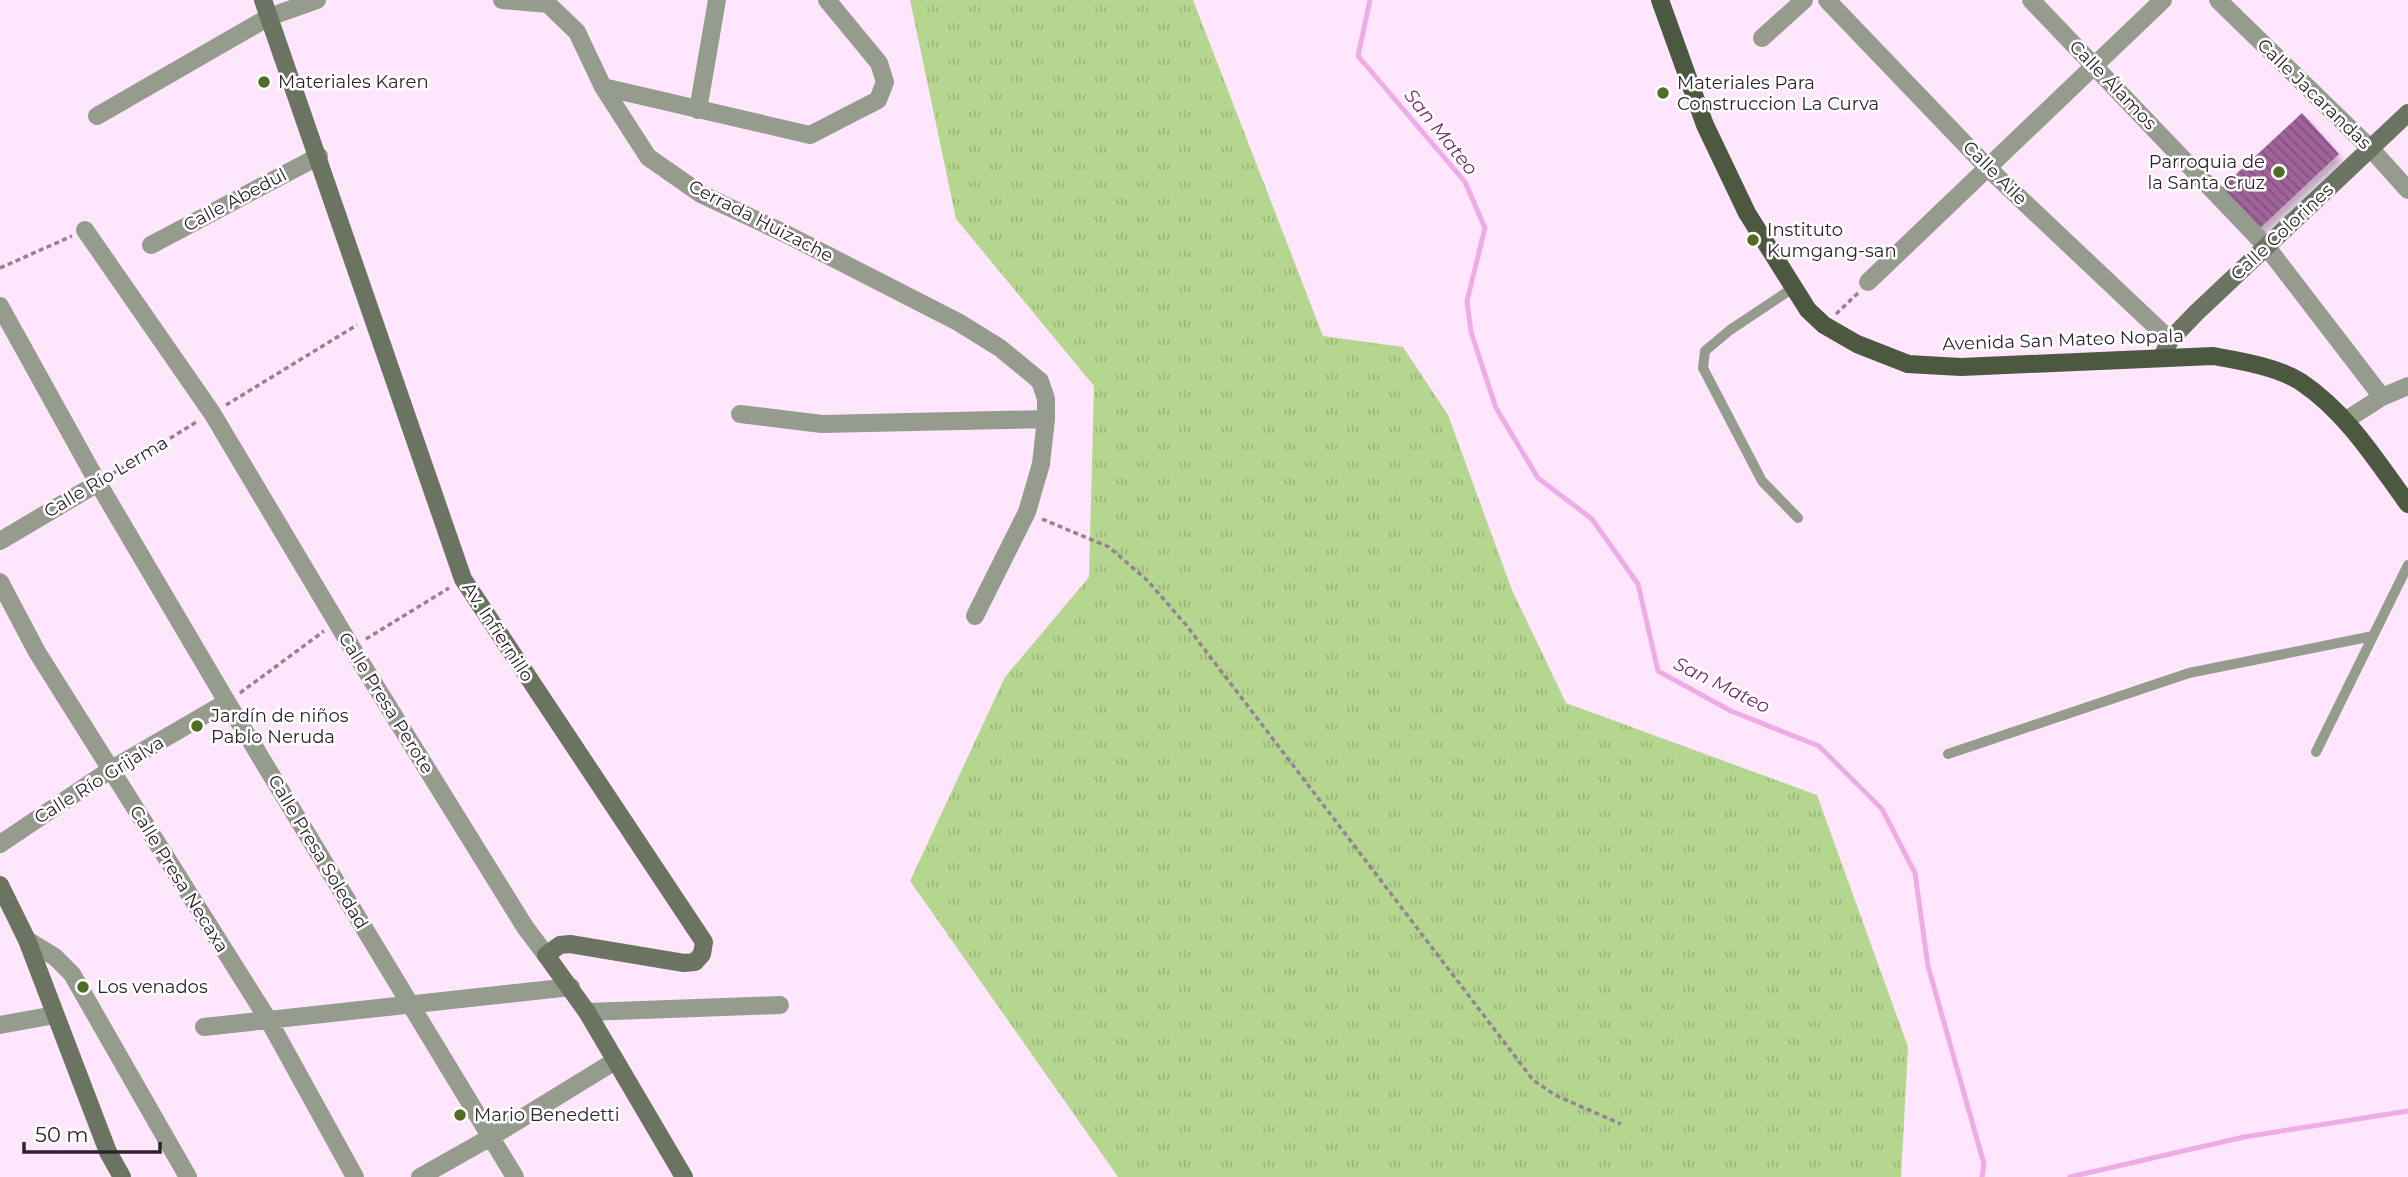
<svg xmlns="http://www.w3.org/2000/svg" width="2408" height="1177" viewBox="0 0 2408 1177" font-family="Montserrat,sans-serif">
  <defs>
    <pattern id="grass-tufts" width="24" height="20" patternUnits="userSpaceOnUse" patternTransform="scale(1.75)"><rect width="24" height="20" fill="#b5d68f"/><path d="M3 7l-1-3M5 7V3M7 7l1-3M15 17l-1-3M17 17v-4M19 17l1-3" fill="none" stroke="#9cb77c"/></pattern>
    <pattern id="building-back-hatch" width="6" height="6" patternUnits="userSpaceOnUse" patternTransform="scale(1.75)"><rect width="6" height="6" fill="#a0639a"/><path d="M-1 5l2 2M0 0l6 6M5-1l2 2" fill="none" stroke="#83517e"/></pattern>
    <filter id="shadow"><feDropShadow dx="4" dy="7" stdDeviation="3.5" flood-color="#0004"/></filter>
  </defs>
  <rect width="100%" height="100%" fill="#ffe6fc"/>
  <!-- grass -->
  <path fill="url(#grass-tufts)" d="M910,0H1193L1323,336L1403,347L1448,415L1512,590L1566,703L1817,795L1908,1047L1901,1177H1118L910,881L1005,677L1089,577L1094,386L956,219Z"/>
  <g fill="none" stroke-linecap="round" stroke-linejoin="round">
    <!-- stream -->
    <path stroke="#eeace7" stroke-width="5" d="M1370,0L1358,56L1465,182L1485,228L1467,301L1471,332L1496,408L1538,478L1592,519L1638,584L1658,671L1731,711L1819,746L1882,809L1915,873L1928,966L1984,1164L1982,1177
      M2070,1177L2244,1137L2408,1111"/>
  </g>
  <!-- building -->
  <path fill="url(#building-back-hatch)" filter="url(#shadow)" d="M2302,113L2339,154L2257,231L2219,190Z"/>
  <g fill="none" stroke-linecap="round" stroke-linejoin="round">
    <!-- path -->
    <path stroke="#958393" stroke-width="3.5" stroke-dasharray="5 3.5" stroke-linecap="butt" d="M0,268L72,236
      M1836,314L1858,293
      M226,405L357,325
      M112,474L198,421
      M1042,519L1109,547L1148,581L1186,625L1533,1080L1555,1095L1621,1124
      M366,639L449,588
      M240,693L324,631"/>
    <!-- lane -->
    <path stroke="#959c8e" stroke-width="10" d="M1793,288L1730,330L1705,351L1703,368L1762,481L1798,518
      M2316,752L2408,565
      M1948,754L2189,673L2373,636"/>
    <!-- street -->
    <path stroke="#959c8e" stroke-width="18" d="M502,0L548,4L577,32L603,87L648,157L701,194L786,234L958,322L1000,348L1040,381L1046,399V419L1041,464L1027,512L975,616
      M1827,0L1989,169L2170,340
      M2031,0L2266,246L2382,397
      M2218,0L2371,149L2408,190
      M1762,38L1804,0
      M603,87L810,135L878,100L885,82L879,63L827,0
      M698,110L717,0
      M97,116L269,17L317,0
      M85,230L212,413L352,648L525,927L546,955
      M151,245L319,156
      M1868,282L2163,0
      M0,306L98,483L227,702L515,1177
      M740,414L822,424L1046,419
      M2346,420L2382,397L2408,386
      M0,541L98,483
      M0,582L37,652L269,1021L355,1177
      M0,844L110,770L227,702
      M27,940L55,957L72,974L188,1177
      M587,1012L780,1005
      M0,1025L55,1015
      M204,1027L571,987
      M420,1177L491,1137L615,1061"/>
    <!-- secondary -->
    <path stroke="#6a7460" stroke-width="18" d="M263,0L463,579L704,942L702,954L695,962L684,963L570,944L560,945L546,955L587,1012L684,1177
      M2162,357L2170,340L2196,313L2408,113
      M0,885L27,940L108,1152L122,1177"/>
    <!-- primary -->
    <path stroke="#4c583f" stroke-width="18" d="M1660,0L1705,125L1747,213L1808,310L1824,325L1857,344L1908,364L1961,367L2213,356C2241,361 2278,367 2301,382C2347,413 2376,460 2408,504"/>
  </g>
  <!-- markers -->
  <g fill="#506e23" stroke="#fff" stroke-width="2.5">
    <circle cx="264" cy="82" r="7"/>
    <circle cx="1663" cy="93" r="7"/>
    <circle cx="2279" cy="172" r="7"/>
    <circle cx="1753" cy="240" r="7"/>
    <circle cx="197" cy="726" r="7"/>
    <circle cx="83" cy="987" r="7"/>
    <circle cx="460" cy="1115" r="7"/>
  </g>
  <g text-anchor="middle" dominant-baseline="central" stroke-width="5" stroke-linejoin="round" paint-order="stroke">
    <!-- poi labels -->
    <g font-size="18" fill="#2e232d" stroke="#fff" text-anchor="start">
      <text x="278" y="82">Materiales Karen</text>
      <text x="1677" y="83">Materiales Para<tspan x="1677" dy="21">Construccion La Curva</tspan></text>
      <text x="2265" y="162" text-anchor="end">Parroquia de<tspan x="2265" dy="21">la Santa Cruz</tspan></text>
      <text x="1767" y="230">Instituto<tspan x="1767" dy="21">Kumgang-san</tspan></text>
      <text x="211" y="716">Jardín de niños<tspan x="211" dy="21">Pablo Neruda</tspan></text>
      <text x="97" y="987">Los venados</text>
      <text x="474" y="1115">Mario Benedetti</text>
    </g>
    <!-- street labels -->
    <g font-size="18" fill="#2e232d" stroke="#fff">
      <text transform="translate(2113 85) rotate(46)">Calle Álamos</text>
      <text transform="translate(2314 94) rotate(44)">Calle Jacarandas</text>
      <text transform="translate(1995 173) rotate(45)">Calle Aile</text>
      <text transform="translate(235 200) rotate(-28)">Calle Abedul</text>
      <text transform="translate(761 221) rotate(27)">Cerrada Huizache</text>
      <text transform="translate(2282 232) rotate(-43)">Calle Colorines</text>
      <text transform="translate(2063 340) rotate(-2)">Avenida San Mateo Nopala</text>
      <text transform="translate(106 477) rotate(-31)">Calle Río Lerma</text>
      <text transform="translate(498 632) rotate(57)">Av. Infiernillo</text>
      <text transform="translate(386 703) rotate(58)">Calle Presa Perote</text>
      <text transform="translate(99 780) rotate(-32)">Calle Río Grijalva</text>
      <text transform="translate(318 852) rotate(59)">Calle Presa Soledad</text>
      <text transform="translate(179 879) rotate(58)">Calle Presa Necaxa</text>
    </g>
    <!-- water labels -->
    <g font-size="19" font-style="italic" fill="#762b71" stroke="#fff">
      <text transform="translate(1441 132) rotate(51)">San Mateo</text>
      <text transform="translate(1722 685) rotate(26)">San Mateo</text>
    </g>
  </g>
  <!-- scale -->
  <path d="M24 1142v10h136v-10" fill="none" stroke="#2e232d" stroke-width="3.5"/>
  <text x="35" y="1142" font-size="21" fill="#2e232d" stroke="#ffffff" stroke-width="5" paint-order="stroke">50 m</text>
</svg>
